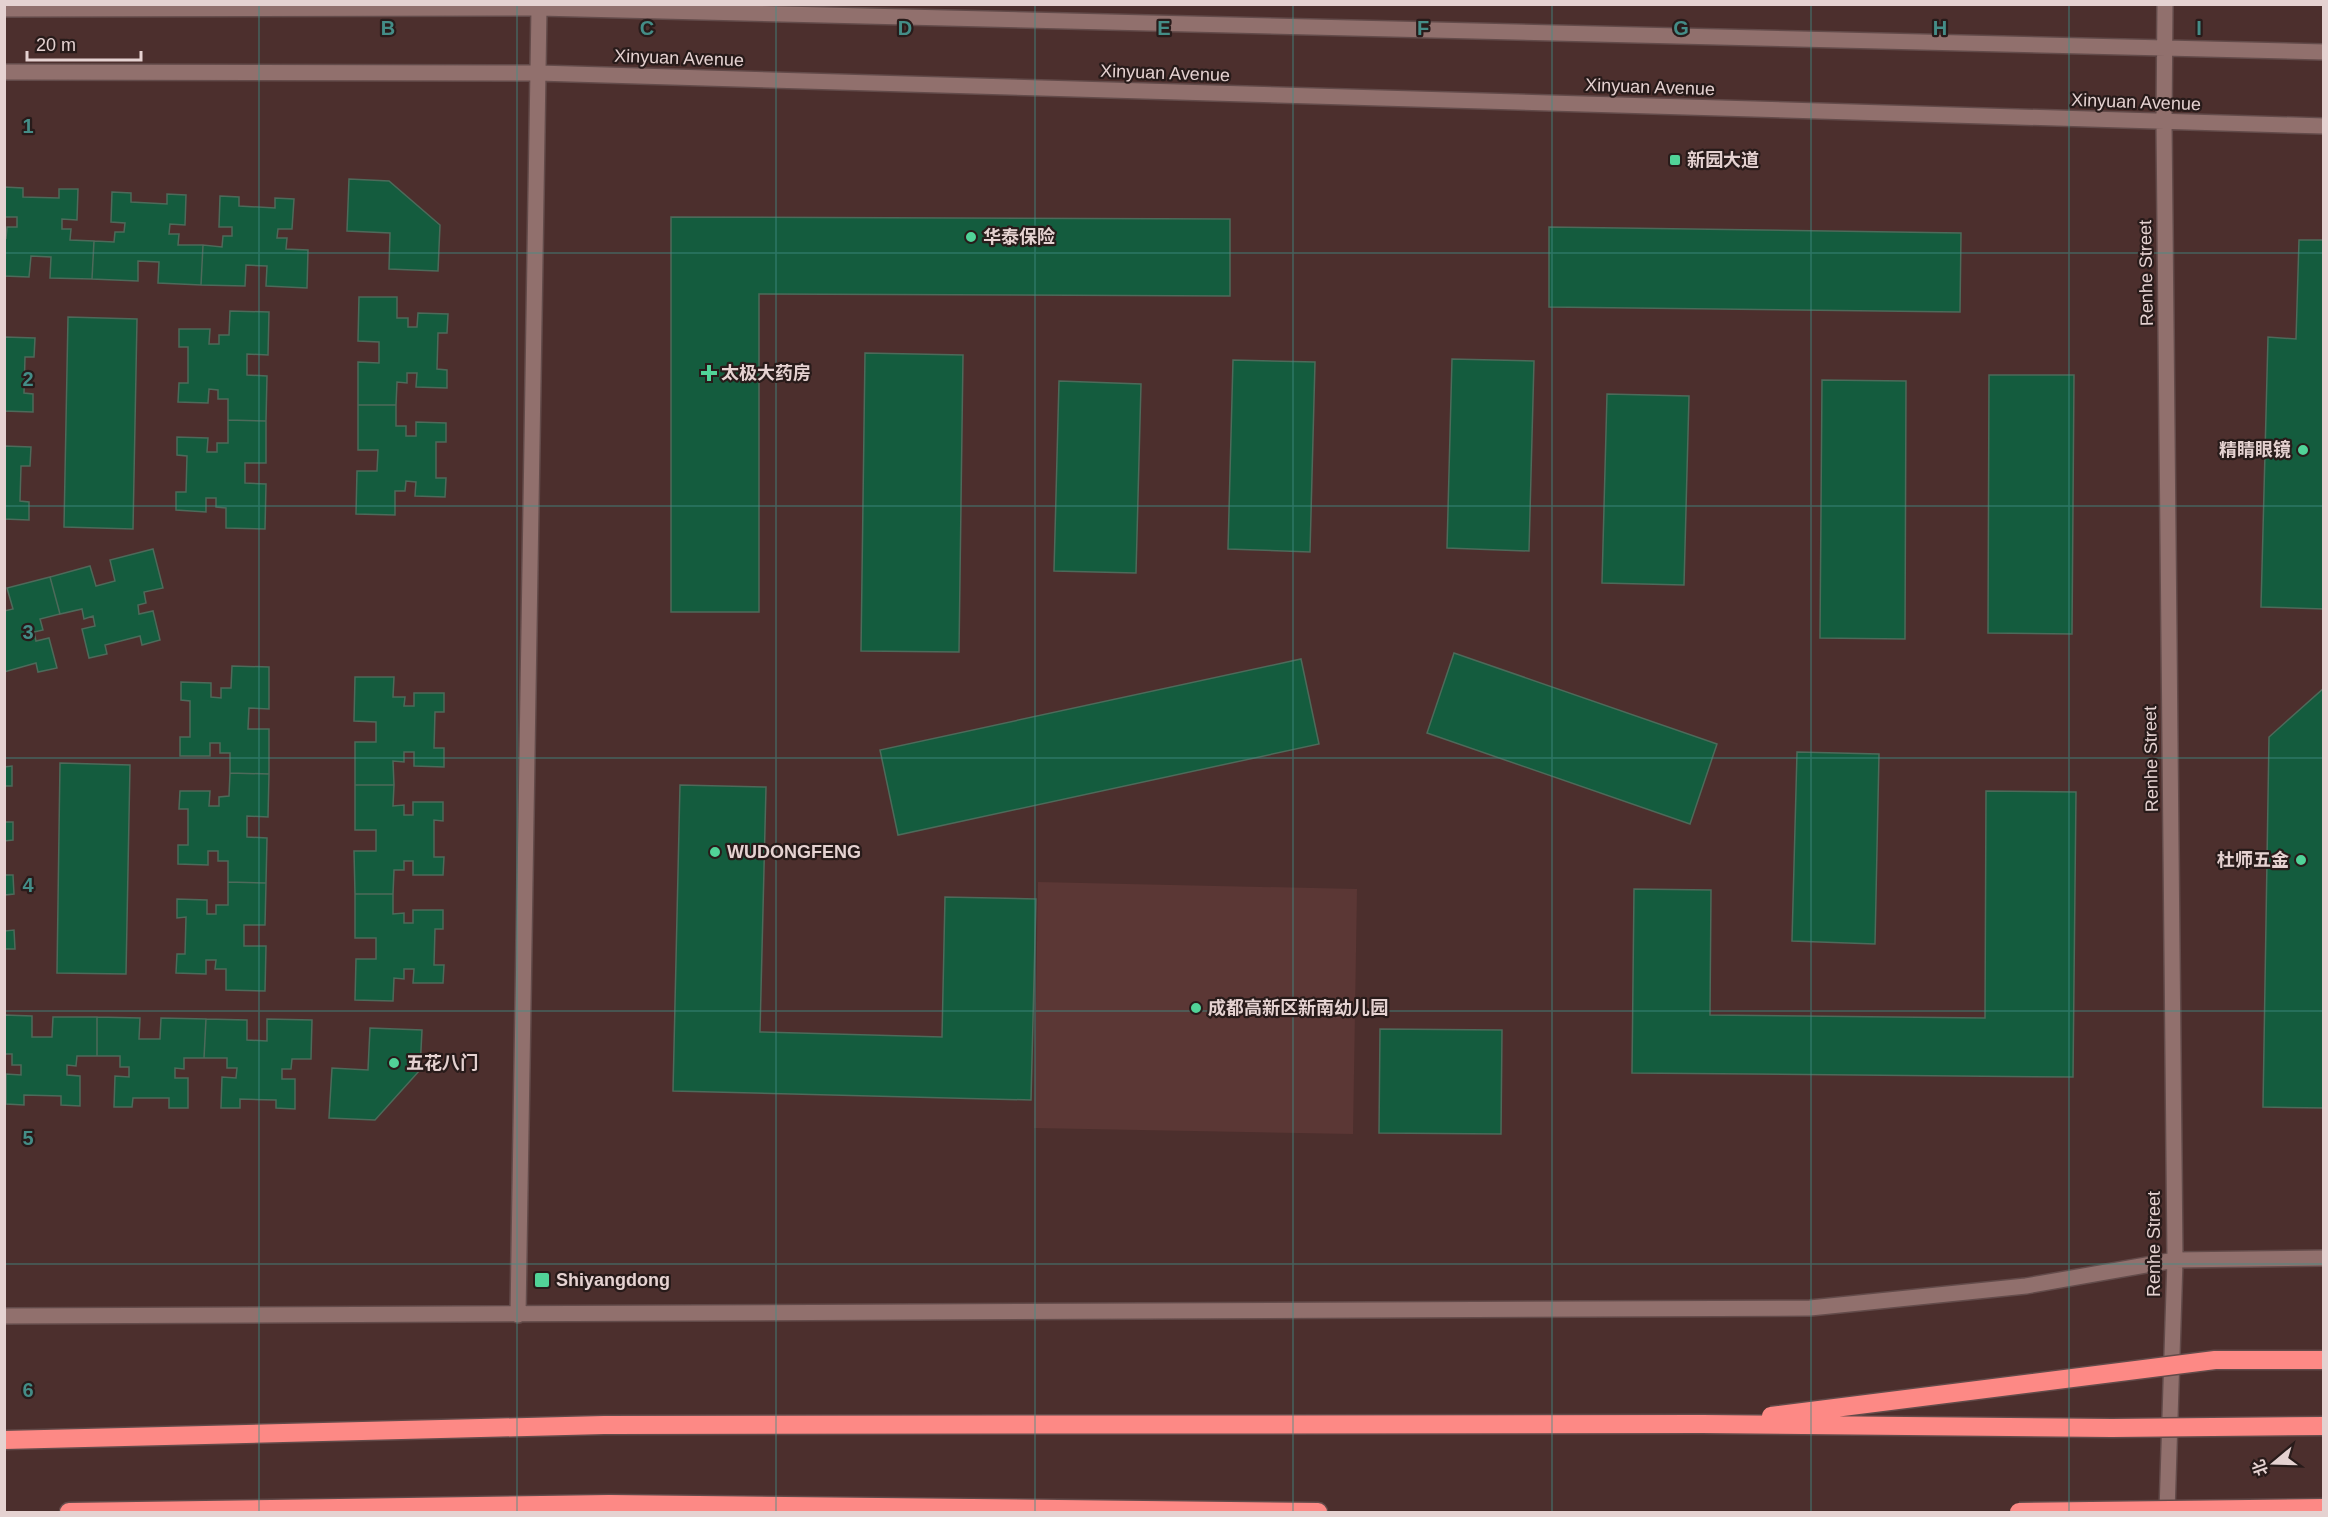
<svg xmlns="http://www.w3.org/2000/svg" width="2328" height="1517" viewBox="0 0 2328 1517" font-family="Arial,'Noto Sans SC',sans-serif">
  <rect width="100%" height="100%" fill="#4c2f2d"/>
  <!-- built -->
  <path fill="#5b3735" d="M1038,882L1357,889L1353,1134L1034,1128Z"/>
  <!-- building -->
  <path fill="#145c3e" stroke="#4d6a5a" stroke-width="1.5" d="M349,179L389,181L440,225L438,271L389,269L390,233L347,231Z
    M4,187L23,188V197L59,198V189H78L77,220L62,219V229H71L70,240L94,241L92,279L50,278L51,257L31,256L29,277L4,276V237L6,238L7,227H17V217H4Z
    M112,192L131,193V202L167,204V194L186,195L185,225L170,224L169,234H179L178,245H203L201,285L158,283L159,262L138,261V281L92,279L94,241L114,242L115,232H124L125,223L111,222Z
    M220,196L239,197V206L275,208V198L294,199L292,229H278L277,238H287L286,249L308,250L307,288L266,286L267,266L246,265L245,286L201,285L203,245L222,247L223,236H232V227H219Z
    M671,217L1230,219V296L759,294V612H671Z
    M1549,227L1961,233L1960,312L1549,307Z
    M2299,240H2324V609L2261,607L2268,337L2296,339Z
    M359,297H397V318H408V327H417L418,313L448,314L447,333H438L437,369L447,370V388L416,387L417,373H407V383L397,382L396,405H358V362L379,363V342L358,341Z
    M230,311L269,312L268,355L247,354V375L267,376L266,421L228,420V399H218V390L209,389L208,403L178,402L179,383H188V347H179V329H210L209,344H219V335H229Z
    M68,317L137,319L133,529L64,527Z
    M5,337L35,338L34,357H25L24,393L33,394V412L4,411Z
    M865,353L963,355L959,652L861,651Z
    M1452,359L1534,361L1529,551L1447,548Z
    M1233,360L1315,362L1310,552L1228,549Z
    M1989,375H2074L2072,634L1988,633Z
    M1822,380L1906,381L1905,639L1820,638Z
    M1059,381L1141,384L1136,573L1054,571Z
    M1607,394L1689,396L1684,585L1602,583Z
    M358,405H396V426H406V436H416V422L446,423V442H436V478H446L445,497L415,496L416,482L406,481L405,491H395V515L356,514L357,471H377L378,450H358Z
    M228,420L266,421V463H245V483L266,484L265,529L226,528V508L216,507V498H206V512L176,510V492H186L187,456L177,455V437L208,438L207,452H217V443H228Z
    M4,446L31,447L30,466H21L20,501L29,502V520L4,519Z
    M153,549L163,588L144,592L146,603L138,605L139,614L153,611L160,640L142,645L140,636L105,645L107,654L89,658L82,629L95,626L93,616L84,619L82,609L60,614L50,577L90,566L96,586L115,581L110,560Z
    M50,577L60,614L40,619L43,630L34,632L36,641L49,638L57,668L38,672L36,663L4,672V611L13,609L7,588Z
    M1454,653L1717,744L1690,824L1427,733Z
    M1301,659L1319,744L898,835L880,750Z
    M232,666L269,667V709L249,708L248,729H269V774L230,773V753H220V743H210V756H180V737H190V701L181,700V682L211,683V697L221,698V688H231Z
    M355,677H394L393,697H405L404,706H414V693H444V712H435L434,748H444V767L414,766V752H404V762L393,761L394,785H355V742H376V722L354,721Z
    M2324,688V1108L2263,1107L2269,737Z
    M1797,752L1879,754L1875,944L1792,941Z
    M60,763L130,765L126,974L57,973Z
    M12,766V786H4V767Z
    M230,773L269,774L268,817L247,816V837L267,838L266,883L228,882V861H218V851H208V865L178,864V845H188V809H179L180,791H210L209,806H219V797L229,796Z
    M355,785H394L393,806L404,805V815H413V802H443V821L434,820V857H444L443,875H413V861H404V870H394L393,894H355L354,851H376V830H355Z
    M680,785L766,787L760,1032L942,1037L945,897L1036,899L1031,1100L673,1091Z
    M1986,791L2076,792L2073,1077L1632,1073L1634,889L1711,890L1710,1015L1985,1018Z
    M4,822H13V840L4,841Z
    M4,875H13L14,894L5,895V931L14,930L15,949H4Z
    M228,882L266,883L265,925H244V946H266L265,991L226,990V969H215L216,960H206V974L176,973L177,954H185L186,917L177,918V899L207,900V914H216V905H228Z
    M355,894H393V914L404,913V923H413V910H443V929H435L434,965H444L443,983H413L414,969H404V979L394,978L393,1001L355,1000L356,959H376V938H355Z
    M4,1015L32,1016V1037H52L53,1017H97V1056H77L76,1066L67,1065V1075L80,1076V1106L61,1105V1096L24,1095V1105L6,1104V1074L21,1075V1065H12V1054H4Z
    M97,1017L140,1018L139,1039H160L161,1018L206,1019L204,1058H184V1069L175,1068V1078H188V1108H169V1098H133L132,1107H114L115,1076L129,1077V1067H120V1056H97Z
    M206,1019L247,1020V1040L267,1041V1019L312,1020L311,1059H292L291,1069H282V1079H295V1109L276,1108V1100L240,1099V1108H221L222,1077L236,1078L237,1068H227V1058H204Z
    M370,1028L422,1030L420,1070L375,1120L329,1118L332,1068L368,1070Z
    M1380,1029L1502,1030L1501,1134L1379,1133Z"/>
  <g fill="none" stroke-linecap="round" stroke-linejoin="round">
    <!-- minor casing -->
    <g stroke="#634b4a" stroke-width="18">
      <path id="minor" d="M2165,4L2164,122L2175,1260L2167,1512
        M4,9L539,8L2324,52
        M4,72L538,73L2324,126
        M518,1315L539,8
        M4,1316L1810,1308L2026,1286L2175,1260L2324,1258"/>
    </g>
    <!-- highway casing -->
    <g stroke="#634b4a" stroke-width="21">
      <path id="highway" d="M69,1512L609,1504L1318,1512"/>
    </g>
    <!-- minor -->
    <use href="#minor" stroke="#91706d" stroke-width="15"/>
    <!-- highway -->
    <use href="#highway" stroke="#fd8985" stroke-width="18"/>
    <!-- highway-bridge casing -->
    <g stroke="#634b4a" stroke-width="21" stroke-linecap="butt">
      <path id="highway-bridge" d="M1771,1416L2215,1360H2324
        M4,1440L604,1425L1702,1424L2112,1428L2324,1426
        M2019,1512L2324,1508"/>
    </g>
    <!-- highway-bridge -->
    <use href="#highway-bridge" stroke="#fd8985" stroke-width="18"/>
  </g>
  <!-- grid -->
  <path fill="none" stroke="#448d87" stroke-width="1.5" stroke-opacity="0.55" d="M259,4V1512M517,4V1512M776,4V1512M1035,4V1512M1293,4V1512M1552,4V1512M1811,4V1512M2069,4V1512M4,253H2324M4,506H2324M4,758H2324M4,1011H2324M4,1264H2324"/>
  <!-- markers -->
  <g fill="#51d398" stroke="#281b1a" stroke-width="2">
    <rect x="1669" y="154" width="12" height="12" rx="3"/>
    <circle cx="971" cy="237" r="6"/>
    <path d="M706 364h6v6h6v6h-6v6h-6v-6h-6v-6h6z"/>
    <circle cx="2303" cy="450" r="6"/>
    <circle cx="715" cy="852" r="6"/>
    <circle cx="2301" cy="860" r="6"/>
    <circle cx="1196" cy="1008" r="6"/>
    <circle cx="394" cy="1063" r="6"/>
    <rect x="534" y="1272" width="16" height="16" rx="3"/>
  </g>
  <g text-anchor="middle" dominant-baseline="central" stroke-width="4.5" stroke-linejoin="round" paint-order="stroke">
    <!-- street labels -->
    <g font-size="18" fill="#e5d2d1" stroke="#281b1a">
      <text transform="translate(679 58) rotate(2)">Xinyuan Avenue</text>
      <text transform="translate(1165 73) rotate(2)">Xinyuan Avenue</text>
      <text transform="translate(1650 87) rotate(2)">Xinyuan Avenue</text>
      <text transform="translate(2136 102) rotate(2)">Xinyuan Avenue</text>
      <text transform="translate(2146 273) rotate(-91)">Renhe Street</text>
      <text transform="translate(2151 759) rotate(-91)">Renhe Street</text>
      <text transform="translate(2154 1244) rotate(-90)">Renhe Street</text>
    </g>
    <!-- poi labels -->
    <g font-size="18" font-weight="bold" fill="#e5d2d1" stroke="#281b1a" text-anchor="start">
      <text x="1687" y="160">新园大道</text>
      <text x="983" y="237">华泰保险</text>
      <text x="721" y="373">太极大药房</text>
      <text x="2291" y="450" text-anchor="end">精睛眼镜</text>
      <text x="727" y="852">WUDONGFENG</text>
      <text x="2289" y="860" text-anchor="end">杜师五金</text>
      <text x="1208" y="1008">成都高新区新南幼儿园</text>
      <text x="406" y="1063">五花八门</text>
      <text x="556" y="1280">Shiyangdong</text>
    </g>
  </g>
  <g font-size="20" text-anchor="middle" font-weight="bold" fill="#448d87" stroke="#281b1a" stroke-width="4.5" stroke-linejoin="round" paint-order="stroke">
    <text x="388" y="35">B</text>
    <text x="647" y="35">C</text>
    <text x="905" y="35">D</text>
    <text x="1164" y="35">E</text>
    <text x="1423" y="35">F</text>
    <text x="1681" y="35">G</text>
    <text x="1940" y="35">H</text>
    <text x="2199" y="35">I</text>
    <text x="28" y="133">1</text>
    <text x="28" y="386">2</text>
    <text x="28" y="639">3</text>
    <text x="28" y="892">4</text>
    <text x="28" y="1145">5</text>
    <text x="28" y="1397">6</text>
  </g>
  <!-- border -->
  <rect width="2328" height="1517" fill="none" stroke="#e5d2d1" stroke-width="12"/>
  <!-- north arrow -->
  <g transform="translate(2274 1463) rotate(251)" stroke="#281b1a" stroke-width="4.5" paint-order="stroke">
  <path d="M0-4.5L10 22L0 15L-10 22Z" fill="#e5d2d1"/>
  <text y="-9" font-size="16" font-weight="bold" text-anchor="middle" fill="#e5d2d1">北</text>
  </g>
  <!-- scale -->
  <path d="M27 51v9h114v-9" fill="none" stroke="#e5d2d1" stroke-width="3"/>
  <text x="36" y="51" font-size="18" fill="#e5d2d1" stroke="#281b1a" stroke-width="4.5" paint-order="stroke">20 m</text>
</svg>
